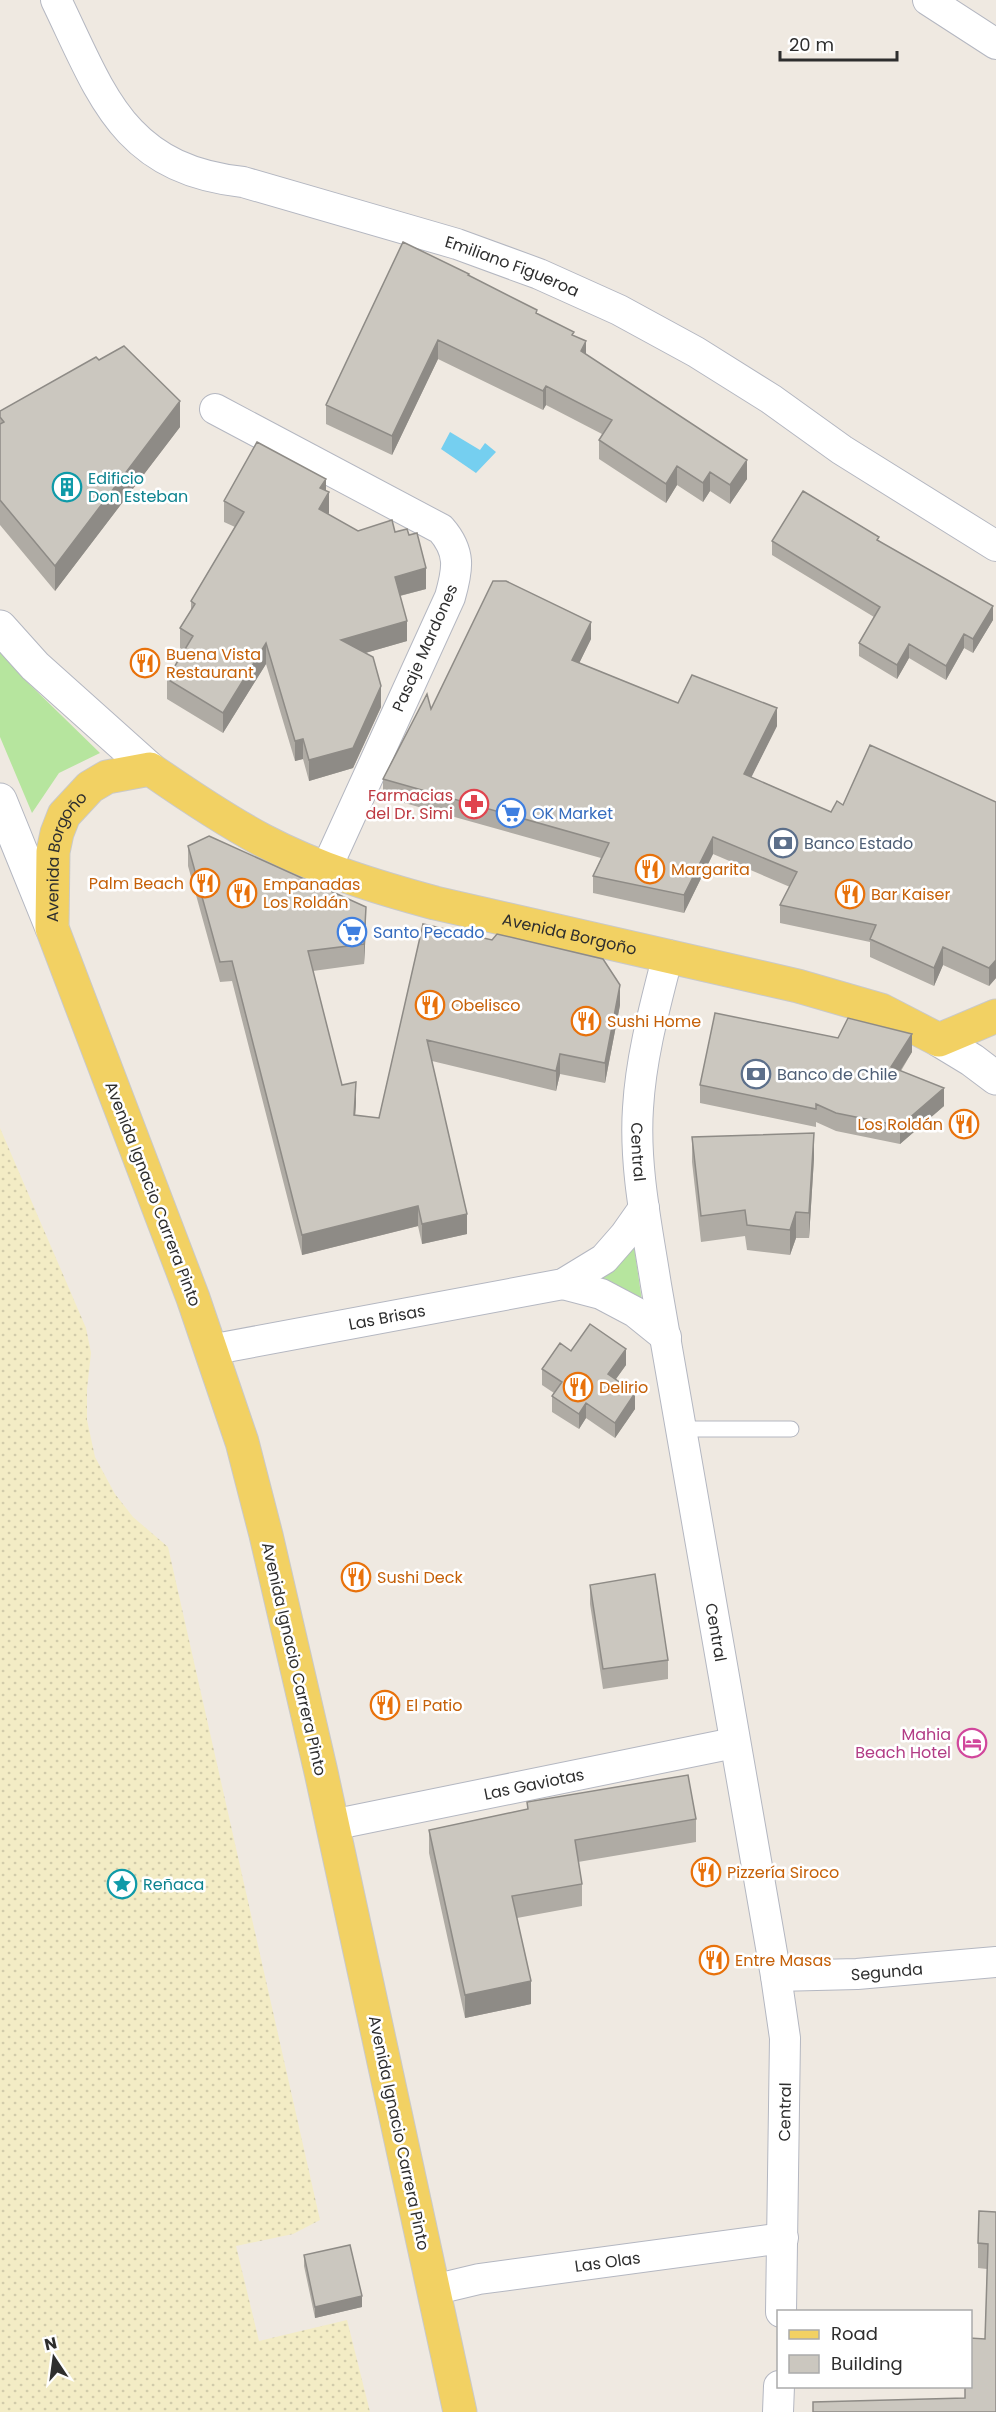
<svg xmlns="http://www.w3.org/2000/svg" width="996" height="2412" viewBox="0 0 996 2412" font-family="Poppins,sans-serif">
  <defs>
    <pattern id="sand-dots" width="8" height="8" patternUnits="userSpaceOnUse" patternTransform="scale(1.5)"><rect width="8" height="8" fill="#f3ecc5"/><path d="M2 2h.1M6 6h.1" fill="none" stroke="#d1cbaa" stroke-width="1.8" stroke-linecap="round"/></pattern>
  </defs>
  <rect width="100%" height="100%" fill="#efe9e1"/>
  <!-- grass -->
  <path fill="#b6e59e" d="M0,652L20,675L100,753L59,773L32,813L0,737Z
    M634,1246L642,1301L592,1281Z"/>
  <!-- sand -->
  <path fill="url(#sand-dots)" d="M0,1128L86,1328L91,1353L87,1389V1420L95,1457L115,1494L133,1517L168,1547L320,2220L293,2234L236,2246L259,2341L347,2320L370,2412H0Z"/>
  <!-- water -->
  <path fill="#75cff0" d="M450,432L480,450L485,443L496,452L476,473L441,449Z"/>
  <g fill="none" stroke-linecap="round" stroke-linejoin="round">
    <!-- service casing -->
    <g stroke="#b4b7c1" stroke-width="17">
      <path id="service" d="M682,1429H791"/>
    </g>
    <!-- minor casing -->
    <g stroke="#b4b7c1" stroke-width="32">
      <g id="minor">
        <path id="s1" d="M56,0C102,95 123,169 243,182L457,244L539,274L619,310L696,352L771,399L842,450L996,546"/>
        <path d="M928,0L996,44"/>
        <path d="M215,409L441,529C461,552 458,569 450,597L326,869"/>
        <path id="s2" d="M668,955C655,1006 641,1056 638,1108C634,1166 647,1227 656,1285L776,1976L785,2038L781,2312"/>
        <path d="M563,1284L601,1294L635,1312L666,1337"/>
        <path id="s3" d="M210,1350L563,1284L604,1259L625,1235L644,1208"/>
        <path id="s4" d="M332,1825L734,1743"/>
        <path id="s5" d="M776,1976L857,1974L996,1962"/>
        <path id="s6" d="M433,2290L479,2279L783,2238"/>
        <path d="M778,2412L779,2386"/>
      </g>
    </g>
    <!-- secondary casing -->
    <g stroke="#b4b7c1" stroke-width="35">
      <path id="secondary" d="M0,627L35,666L150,769
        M0,800L52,928
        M939,1040L972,1060L996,1078"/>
    </g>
    <!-- primary casing -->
    <g stroke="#c9c9c9" stroke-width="35">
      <g id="primary">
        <path id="s7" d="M460,2412L321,1772L266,1535L242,1442L193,1298L52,928L53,852L57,833L64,815L90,787L107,777L150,769C186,794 223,819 262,840C317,869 376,887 435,903L798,986L881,1010L939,1040L996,1016"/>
      </g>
    </g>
    <!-- service -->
    <use href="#service" stroke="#fff" stroke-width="15"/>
    <!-- minor -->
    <use href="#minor" stroke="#fff" stroke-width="30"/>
    <!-- secondary -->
    <use href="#secondary" stroke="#fff" stroke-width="33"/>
    <!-- primary -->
    <use href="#primary" stroke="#f2d163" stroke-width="33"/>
  </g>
  <!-- wall -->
  <path fill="#afaba4" d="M469,276L537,314L574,336L586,354L747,479L730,504L710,491L703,502L677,485L666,503L599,459V440L602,434L546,405L543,410L438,359L392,455L326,424V405Z
    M99,360L180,427L55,591L0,525V411Z
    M326,491L329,513L328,514L358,531L395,532L409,535L426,589L400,596L407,641L365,653L381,707L353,768L309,781L303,759L295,761L266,664L223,733L167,699V679L184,650L180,648V628L191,610V601L235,527L224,522V501Z
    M772,541H879L993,620L973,653L964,648L946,680L909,658L897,679L859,656V643L874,617L772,555Z
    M591,639L579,663L678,703L777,726L751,777L831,812L843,805L996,802V978L989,986L943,965L934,986L870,957V942L780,923V905L790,887L713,854L684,913L593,893V876L601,858L383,797V779L431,709Z
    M188,846L366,927L364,964L313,971L342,1085L356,1102L355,1115L379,1118L423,924L620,1005L605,1083L560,1074L556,1091L432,1061L467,1234L422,1244L418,1226L302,1255L232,981L220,982L188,866Z
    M838,1038L912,1052L901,1071L944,1106L900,1144L836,1131L816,1122V1127L700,1103V1085Z
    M692,1137L814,1158L809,1238H796L790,1255L747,1250L745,1236L701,1242L692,1162Z
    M571,1351L626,1365L616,1379L635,1409L615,1438L586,1418L579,1429L552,1412V1396L554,1393L542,1385V1369Z
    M590,1585L668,1660V1679L603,1689L590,1604Z
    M527,1802L696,1819V1842L578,1862L582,1884V1906L517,1918L531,2004L465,2018L429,1853V1830L527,1809Z
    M996,2212V2412L965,2398L985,2339L987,2269L978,2268V2243Z
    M304,2255L362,2307L315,2318L304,2266Z"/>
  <!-- shaded-wall -->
  <path fill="#8e8b86" d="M438,340V359L392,455V436Z
    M586,341V360L581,351Z
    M546,386V405L543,410V391Z
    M180,401V427L55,591V566Z
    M747,460V479L730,504V485Z
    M677,466V485L666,503V484Z
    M710,472V491L703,502V483Z
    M326,479V498L329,492V513L319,530L320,488Z
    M426,568V589L395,597V577Z
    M993,606V620L973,653V639Z
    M407,621V641L341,660V640Z
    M591,622V639L572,678V660Z
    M964,634V648L946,680V666Z
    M266,643V664L223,733V713Z
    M909,644V658L897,679V665Z
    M381,686V707L353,768L309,781V760Z
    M777,708V726L744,792V774Z
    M303,739V759L295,761V741Z
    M713,837V854L684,913V895Z
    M366,907V927L364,964V944Z
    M943,947V965L934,986V968Z
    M996,960V978L989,986V968Z
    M620,985V1005L605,1083V1063Z
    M912,1034V1052L891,1085V1067Z
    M560,1054V1074L556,1091V1071Z
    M356,1082V1102L354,1135V1115Z
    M944,1088V1106L900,1144V1126Z
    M814,1133V1158L809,1238V1213Z
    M418,1206V1226L302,1255V1235Z
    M796,1212V1238L790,1255V1230Z
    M467,1214V1234L422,1244V1224Z
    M626,1349V1365L608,1390V1374Z
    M635,1393V1409L615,1438V1423Z
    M586,1403V1418L579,1429V1414Z
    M531,1981V2004L465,2018V1995Z
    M362,2296V2307L315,2318V2307Z"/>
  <!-- building -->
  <path fill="#cbc7bf" stroke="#8e8b86" stroke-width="1.5" d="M403,242L469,274L468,275L537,310L536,313L574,332L572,335L586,341L581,351L747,460L730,485L710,472L703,483L677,466L666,484L599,440L612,420L546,386L543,391L438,340L392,436L326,405Z
    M124,346L180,401L55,566L0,500V424L4,422L0,417V411L96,357L99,360Z
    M257,442L326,479L320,488L329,492L319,509L358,531L392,520L395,532L407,529L409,535L417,533L426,568L395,577L407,621L341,640L373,657L381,686L353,748L309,760L303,739L295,741L266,643L223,713L167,679L193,636L180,628L195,604L191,601L244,512L224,501Z
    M803,491L879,537L877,540L993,606L973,639L964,634L946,666L909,644L897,665L859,643L880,607L772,541Z
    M493,581H506L591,622L572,660L678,703L692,675L777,708L744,774L831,812L837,801L843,805L870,745L996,802V960L989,968L943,947L934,968L870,939L876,925L780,905L797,872L713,837L684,895L593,876L609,843L383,779L427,694L431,709Z
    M209,836L366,907L364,944L308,951L342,1085L356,1082L354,1115L379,1118L423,924L492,940L497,934L603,959L620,985L605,1063L560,1054L556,1071L427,1040L467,1214L422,1224L418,1206L302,1235L232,961L220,962L188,846Z
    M715,1013L838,1038L848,1018L912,1034L891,1067L944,1088L900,1126L836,1113L816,1104V1109L700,1085Z
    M814,1133L809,1213L796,1212L790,1230L747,1225L745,1210L701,1216L692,1137Z
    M590,1324L626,1349L608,1374L635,1393L615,1423L586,1403L579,1414L552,1396L562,1382L542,1369L560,1343L571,1351Z
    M655,1574L668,1660L603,1669L590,1585Z
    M688,1775L696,1819L575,1840L582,1884L512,1896L531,1981L465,1995L429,1830L528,1809L527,1802Z
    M979,2211L996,2212V2412H813V2402L965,2398V2386H970V2338L985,2339L988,2244L978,2243Z
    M350,2245L362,2296L315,2307L304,2255Z"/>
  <!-- icons -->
  <defs>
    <g id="building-ring" transform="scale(1.5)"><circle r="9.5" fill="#fff" stroke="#0f9aa8" stroke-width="1.5"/><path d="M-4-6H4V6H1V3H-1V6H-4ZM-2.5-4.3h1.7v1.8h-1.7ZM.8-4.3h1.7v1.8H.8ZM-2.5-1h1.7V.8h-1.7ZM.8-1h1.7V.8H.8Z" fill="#0f9aa8"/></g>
    <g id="restaurant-ring" transform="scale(1.5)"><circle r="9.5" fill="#fff" stroke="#e8710a" stroke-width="1.5"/><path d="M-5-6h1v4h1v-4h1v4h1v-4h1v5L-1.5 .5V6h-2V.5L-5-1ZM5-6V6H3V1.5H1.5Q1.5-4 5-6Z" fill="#e8710a"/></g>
    <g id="pharmacy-ring" transform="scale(1.5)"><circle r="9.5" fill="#fff" stroke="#e0444e" stroke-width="1.5"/><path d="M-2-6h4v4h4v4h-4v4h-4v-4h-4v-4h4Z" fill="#e0444e"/></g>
    <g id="supermarket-ring" transform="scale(1.5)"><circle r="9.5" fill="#fff" stroke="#3f7fe0" stroke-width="1.5"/><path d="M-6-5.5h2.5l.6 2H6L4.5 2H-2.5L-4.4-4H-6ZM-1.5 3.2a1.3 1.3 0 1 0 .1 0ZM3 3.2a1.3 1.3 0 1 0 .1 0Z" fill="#3f7fe0"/></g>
    <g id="bank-ring" transform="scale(1.5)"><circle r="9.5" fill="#fff" stroke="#5c6f8a" stroke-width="1.5"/><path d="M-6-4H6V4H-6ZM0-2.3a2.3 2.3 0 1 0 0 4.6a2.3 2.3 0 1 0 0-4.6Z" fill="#5c6f8a"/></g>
    <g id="hotel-ring" transform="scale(1.5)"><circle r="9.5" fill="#fff" stroke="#d1479c" stroke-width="1.5"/><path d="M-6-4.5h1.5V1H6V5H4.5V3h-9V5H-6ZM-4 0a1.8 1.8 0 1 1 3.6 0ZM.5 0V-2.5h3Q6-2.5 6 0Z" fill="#d1479c"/></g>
    <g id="sight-ring" transform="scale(1.5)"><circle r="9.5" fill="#fff" stroke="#0f9aa8" stroke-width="1.5"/><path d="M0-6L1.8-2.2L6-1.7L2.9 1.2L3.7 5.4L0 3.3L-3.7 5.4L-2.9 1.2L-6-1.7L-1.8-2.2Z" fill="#0f9aa8"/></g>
  </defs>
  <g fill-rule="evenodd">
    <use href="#building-ring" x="67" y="487"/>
    <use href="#restaurant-ring" x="145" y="663"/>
    <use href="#pharmacy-ring" x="474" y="804"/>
    <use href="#supermarket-ring" x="511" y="813"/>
    <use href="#bank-ring" x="783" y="843"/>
    <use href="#restaurant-ring" x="650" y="869"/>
    <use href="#restaurant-ring" x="205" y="883"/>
    <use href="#restaurant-ring" x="242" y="893"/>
    <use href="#restaurant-ring" x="850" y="894"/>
    <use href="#supermarket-ring" x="352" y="932"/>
    <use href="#restaurant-ring" x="430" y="1005"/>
    <use href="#restaurant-ring" x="586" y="1021"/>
    <use href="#bank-ring" x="756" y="1074"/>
    <use href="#restaurant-ring" x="964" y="1124"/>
    <use href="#restaurant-ring" x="578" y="1387"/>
    <use href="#restaurant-ring" x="356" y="1577"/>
    <use href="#restaurant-ring" x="385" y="1705"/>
    <use href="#hotel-ring" x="972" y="1743"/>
    <use href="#restaurant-ring" x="706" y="1872"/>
    <use href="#sight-ring" x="122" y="1884"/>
    <use href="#restaurant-ring" x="714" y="1960"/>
  </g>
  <g text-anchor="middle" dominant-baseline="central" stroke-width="5" stroke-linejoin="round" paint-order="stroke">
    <!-- street labels -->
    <g font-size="16" fill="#2e2e2e" stroke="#fff">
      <text stroke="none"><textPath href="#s1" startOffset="560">Emiliano Figueroa</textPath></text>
      <text transform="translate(425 648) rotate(-66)">Pasaje Mardones</text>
      <text stroke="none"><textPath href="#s7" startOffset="1617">Avenida Borgoño</textPath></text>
      <text stroke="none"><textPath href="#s7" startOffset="2214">Avenida Borgoño</textPath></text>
      <text stroke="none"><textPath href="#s2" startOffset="200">Central</textPath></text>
      <text transform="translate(153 1194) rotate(69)">Avenida Ignacio Carrera Pinto</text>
      <text stroke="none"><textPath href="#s3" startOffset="180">Las Brisas</textPath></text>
      <text stroke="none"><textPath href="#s2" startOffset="687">Central</textPath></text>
      <text transform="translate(294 1659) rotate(77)">Avenida Ignacio Carrera Pinto</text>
      <text stroke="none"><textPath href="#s4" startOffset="206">Las Gaviotas</textPath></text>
      <text stroke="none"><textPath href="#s5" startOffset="111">Segunda</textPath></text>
      <text transform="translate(785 2112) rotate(-89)">Central</text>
      <text transform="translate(399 2133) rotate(78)">Avenida Ignacio Carrera Pinto</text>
      <text stroke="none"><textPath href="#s6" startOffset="177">Las Olas</textPath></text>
    </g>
    <!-- culture labels -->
    <g font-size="16" fill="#0d838f" stroke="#fff" text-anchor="start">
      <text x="88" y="478">Edificio<tspan x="88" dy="18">Don Esteban</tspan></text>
      <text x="143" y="1884">Reñaca</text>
    </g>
    <!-- food labels -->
    <g font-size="16" fill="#c56008" stroke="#fff" text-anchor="start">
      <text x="166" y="654">Buena Vista<tspan x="166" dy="18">Restaurant</tspan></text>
      <text x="671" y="869">Margarita</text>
      <text x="184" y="883" text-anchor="end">Palm Beach</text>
      <text x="263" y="884">Empanadas<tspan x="263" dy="18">Los Roldán</tspan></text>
      <text x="871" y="894">Bar Kaiser</text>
      <text x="451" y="1005">Obelisco</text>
      <text x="607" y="1021">Sushi Home</text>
      <text x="943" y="1124" text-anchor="end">Los Roldán</text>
      <text x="599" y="1387">Delirio</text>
      <text x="377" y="1577">Sushi Deck</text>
      <text x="406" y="1705">El Patio</text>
      <text x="727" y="1872">Pizzería Siroco</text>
      <text x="735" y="1960">Entre Masas</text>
    </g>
    <!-- health labels -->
    <g font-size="16" fill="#be3a42" stroke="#fff" text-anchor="end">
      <text x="453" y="795">Farmacias<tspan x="453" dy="18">del Dr. Simi</tspan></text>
    </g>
    <!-- shop labels -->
    <g font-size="16" fill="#366cbe" stroke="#fff" text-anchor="start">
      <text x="532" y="813">OK Market</text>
      <text x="373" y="932">Santo Pecado</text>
    </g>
    <!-- service labels -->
    <g font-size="16" fill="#4e5e75" stroke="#fff" text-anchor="start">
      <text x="804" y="843">Banco Estado</text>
      <text x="777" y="1074">Banco de Chile</text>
    </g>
    <!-- hotel labels -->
    <g font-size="16" fill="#b23c85" stroke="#fff" text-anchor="end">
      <text x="951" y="1734">Mahia<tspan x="951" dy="18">Beach Hotel</tspan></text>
    </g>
  </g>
  <!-- legend -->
  <rect x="777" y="2310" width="195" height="78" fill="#ffffff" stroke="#ababab" stroke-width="1.5"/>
  <rect x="789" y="2330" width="30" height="9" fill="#f2d163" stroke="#ababab" stroke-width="1.5"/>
  <text x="831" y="2340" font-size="18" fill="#2e2e2e">Road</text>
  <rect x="789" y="2355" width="30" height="18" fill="#cbc7bf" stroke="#ababab" stroke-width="1.5"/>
  <text x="831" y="2370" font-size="18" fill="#2e2e2e">Building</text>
  <!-- north arrow -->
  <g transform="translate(54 2358) rotate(347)" stroke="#ffffff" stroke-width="4.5" paint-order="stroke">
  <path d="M0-4.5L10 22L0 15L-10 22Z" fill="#2e2e2e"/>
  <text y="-9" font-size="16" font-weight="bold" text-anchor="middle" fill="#2e2e2e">N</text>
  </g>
  <!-- scale -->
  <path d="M780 51v9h117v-9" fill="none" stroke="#2e2e2e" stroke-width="3"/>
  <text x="789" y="51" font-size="18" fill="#2e2e2e" stroke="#ffffff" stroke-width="4.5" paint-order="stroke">20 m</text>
</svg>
